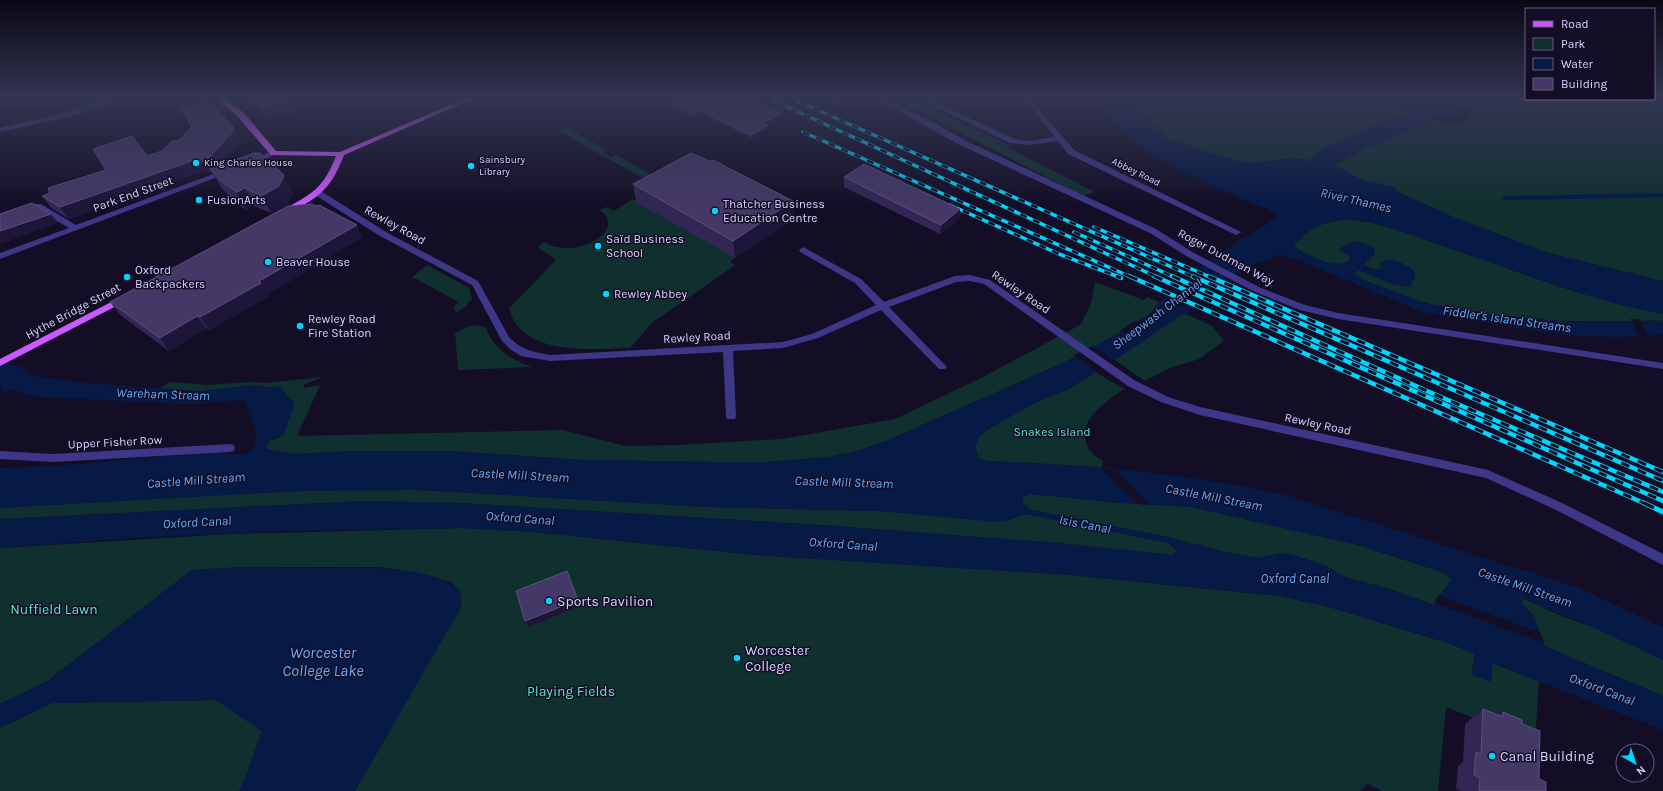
<svg xmlns="http://www.w3.org/2000/svg" width="1663" height="791" viewBox="0 0 1663 791" font-family="Karla,sans-serif">
  <rect width="100%" height="100%" fill="#130e26"/>
  <!-- green -->
  <path fill="#103030" d="M892,97H907L1013,147L1004,146L1095,192L1083,196Z
    M1126,97H1400L1391,106L1450,124L1463,126L1483,97H1526V99H1654V97H1663V281L1548,253L1453,217L1400,193L1394,187L1366,181L1347,173V170L1297,158L1261,162H1243L1199,150L1168,139Z
    M566,127L607,150L603,153L611,157L616,155L663,181L657,186L559,131Z
    M633,199L735,258L730,262L735,265L652,323L630,348C591,349 521,357 509,308L556,260L538,247L544,242C553,247 562,249 572,248C589,246 624,230 600,210L607,207L614,211Z
    M1347,219C1382,222 1416,237 1449,248C1520,272 1589,300 1663,314V321C1654,320 1645,321 1636,321C1615,321 1593,322 1572,321C1500,319 1421,311 1357,276L1355,273L1356,271H1361L1391,283L1404,286L1415,279V272L1408,266C1395,267 1373,274 1364,264L1370,259V245L1358,242L1343,253L1349,256L1350,260C1338,271 1307,256 1295,247V244C1311,226 1325,222 1347,219Z
    M427,265L469,288L472,299L466,306L456,313L454,306L459,302L412,277Z
    M1095,282L1144,300L1147,297L1159,302L1152,312L1127,329L1065,362L886,441L857,451L829,457L767,462H712L584,460L448,451L295,454L265,449L269,441L280,437L293,401L289,398L285,392C255,381 235,389 203,391C188,392 172,390 157,389L171,382L207,385L252,382L267,383L322,377L303,385L304,388L320,385L297,436L562,430L625,446L679,445L782,439L895,419L981,378L1080,325L1091,304Z
    M1186,314L1211,325L1224,341L1199,359L1170,368L1145,381L1115,360L1179,316Z
    M478,325L486,328C493,349 511,359 532,367L458,370L455,333L467,327Z
    M1095,372L1124,389C1108,400 1078,419 1086,443C1090,452 1095,457 1103,461L1101,469L987,461L978,457L975,446L979,437L987,430L1034,403L1069,389Z
    M359,489L419,490L708,507L878,511L1005,521L1021,515H1030L1168,543L1178,551L1172,555L836,526L460,503L364,501L0,519V508L231,494Z
    M1031,494L1121,503L1191,507L1358,545L1442,572L1452,579C1446,589 1439,593 1434,605L1393,590L1342,576L1327,566L1296,556L1282,553L1258,558L1225,552L1168,537L1032,510L1022,503L1023,497Z
    M463,528L534,532L755,555L1070,575L1280,596L1329,607L1451,644L1475,654L1472,675L1491,681L1492,663L1539,681L1535,743L1446,707L1438,791H1383L1368,784L1360,791H355L461,607L460,591L451,582L421,574L381,567H242L192,570L46,682L0,704V548L231,534Z
    M1521,597L1559,615L1593,627L1663,660V696L1544,646L1534,616L1522,604Z
    M216,700L262,731L244,782L239,791H0V728L52,703Z"/>
  <!-- water -->
  <path fill="#071a45" fill-rule="evenodd" d="M1093,97H1126L1168,139L1199,150L1243,162H1261L1297,158L1347,170V173L1366,181L1394,187L1400,193L1453,217L1548,253L1663,281V314C1587,300 1516,271 1444,246C1416,237 1376,219 1348,219C1327,219 1309,228 1295,244V248C1306,255 1339,271 1350,260L1349,256L1339,250C1349,239 1363,240 1375,249V254L1364,264L1367,268L1380,270L1381,268L1380,264C1391,254 1405,264 1415,272V279L1412,280L1411,286C1393,288 1376,277 1361,271H1356L1355,273L1364,280L1425,303L1477,313L1573,322L1663,321V335L1618,337L1572,336L1422,312L1306,263L1280,255L1245,268L1205,297L1186,314L1179,316L1147,339L1069,389L1034,403L987,430L979,437L975,446L978,457L987,461C1088,464 1190,474 1289,496L1579,588L1663,627V660L1593,627L1521,598L1522,604L1534,616L1544,646L1663,696V730L1492,663L1491,682L1471,675L1475,654L1451,644L1329,607L1280,596L1070,575L755,555L534,532L463,528L291,531L130,538L0,548V519L364,501L460,503L836,526L1062,543L1172,555L1178,551L1174,546L1168,543L1030,515H1021L1005,521L996,522L878,511L708,507L419,490L299,491L0,508V468L53,466L206,453L245,454L252,450C262,428 249,423 246,402L240,400L194,404L34,397L18,391H3L0,386V362L21,367L27,373L38,377L86,383L201,391L255,385L267,388L280,386L289,398L293,401L294,405L284,434L269,441L266,449L295,454L348,451H448L584,460L712,462H767L829,457L857,451L886,441L1065,362L1127,329L1152,312L1159,302L1204,264L1241,239L1266,225L1278,214L1193,177L1153,156L1128,135ZM1031,494L1121,503L1191,507L1358,545L1442,572L1451,579C1447,589 1438,594 1434,605L1393,590L1342,576L1327,566L1296,556L1282,553L1258,558L1225,552L1168,537L1032,510L1022,503L1023,497Z
    M1423,97H1469L1453,120L1412,108Z
    M242,567C270,568 297,568 325,568C363,568 431,564 460,591L461,607L355,791H239L244,782L262,731L216,700L52,703L0,728V704L46,682L192,570Z"/>
  <!-- pier -->
  <path fill="#130e26" d="M1197,268L1228,282L1216,291L1185,277Z
    M1184,278L1214,292L1202,302L1172,288Z
    M1171,289L1201,303L1193,310L1162,297Z
    M1630,319H1639L1649,336L1640,337Z
    M1135,321L1150,325L1135,335L1120,331Z
    M1092,346L1116,362L1098,373L1074,355Z
    M1101,469L1116,470L1151,505L1138,504Z
    M1438,595L1541,633L1544,643L1435,603Z"/>
  <g fill="none" stroke-linecap="round" stroke-linejoin="round">
    <!-- stream -->
    <path stroke="#071a45" stroke-width="4.5" d="M1505,198L1663,195"/>
    <!-- river -->
    <path fill="#071a45" fill-rule="evenodd" d="M1431,97H1456L1438,118L1367,148L1335,164L1329,191L1314,213L1304,215L1294,213L1290,207L1301,191L1310,160L1314,154L1349,136L1420,108Z"/>
    <!-- minor -->
    <path fill="#3e3687" fill-rule="evenodd" d="M117,97H126L68,117L0,132V128L63,113Z
      M873,97H880L931,121L964,140L1156,229L1194,253L1261,288L1305,305L1338,313L1663,363V369L1338,319L1300,310L1255,292L1188,257L1150,233L958,144Z
      M915,97H923L1015,139L1029,141L1055,137L1022,97H1028L1074,150L1241,232L1237,235L1234,234L1068,154L1058,141L1029,145L1010,143Z
      M271,151H277L278,153L256,164H250L249,162Z
      M224,170H227L231,172L0,259V253L69,228L35,208V204H41L76,225Z
      M315,191H321L386,232L478,281L509,337C523,351 531,351 550,355L783,342L812,334L876,305L855,283L800,252L799,250L803,247L861,279L884,302L955,276L970,275L990,280L1134,380L1168,397L1200,407L1488,470L1562,503L1663,554V565L1554,509L1486,478L1200,415L1161,402L1128,386L984,284L970,281L956,282L889,307L945,365L947,367L945,369H939L881,310L818,338L783,348L733,351L736,416L735,419H727L726,416L723,352L550,361L521,356L510,349L502,341L472,285L380,236L315,195Z
      M230,444L234,445L235,448L234,451L230,452L53,462L0,459V451L53,454Z"/>
    <!-- primary -->
    <path fill="#ca59ff" fill-rule="evenodd" d="M215,97H222L244,113L276,151L340,152L469,97H477L344,155C334,181 325,193 302,206C296,209 291,213 285,214L281,212L282,210C312,194 323,189 336,156L271,155L238,117Z
      M123,296L128,299L126,301L0,366V359Z"/>
    <!-- rail-far2 casing -->
    <g stroke="#00d6fd" stroke-width="3.5">
      <path id="rail-far2" d="M766,97L1157,277
        M788,97L1194,277
        M803,132L1131,277
        M950,205L1059,254L1119,277
        M1094,227L1210,277
        M1074,232L1174,277"/>
    </g>
    <!-- rail-far1 casing -->
    <g stroke="#00d6fd" stroke-width="4.5">
      <path id="rail-far1" d="M1116,276L1121,278
        M1129,276L1646,504
        M1154,276L1663,501
        M1172,276L1427,391L1663,492
        M1192,276L1663,481
        M1208,276L1663,472"/>
    </g>
    <!-- rail casing -->
    <g stroke="#00d6fd" stroke-width="5">
      <path id="rail" d="M1644,503L1663,512"/>
    </g>
    <!-- rail-far2 -->
    <use href="#rail-far2" stroke="#130e26" stroke-width="2.5" stroke-dasharray="7" stroke-linecap="butt"/>
    <!-- rail-far1 -->
    <use href="#rail-far1" stroke="#130e26" stroke-width="3" stroke-dasharray="9" stroke-linecap="butt"/>
    <!-- rail -->
    <use href="#rail" stroke="#130e26" stroke-width="3.5" stroke-dasharray="11" stroke-linecap="butt"/>
  </g>
  <!-- wall -->
  <path fill="#322655" d="M242,96H296L302,109L271,119Z
    M665,96H745L781,113V116L767,124L768,128L751,138L701,113L694,117L673,106L672,103L675,101Z
    M818,96H859V98L842,107Z
    M235,129L241,141L220,165L293,193L288,204L271,213L254,206L246,210L232,200L220,186L213,173L210,174L207,170L69,219L51,208L42,196L106,170L162,151Z
    M709,161L794,219L735,258L636,202L633,184Z
    M844,177L960,209L959,219L940,234L844,187Z
    M362,237L268,294L269,296L209,330L206,328L169,351L120,315L110,302Z
    M1483,709L1499,715L1503,712L1522,724L1539,779L1546,791H1461L1456,789L1458,766L1463,762L1465,724Z"/>
  <!-- shaded-wall -->
  <path fill="#1e153a" d="M845,96H859V98L842,107V98Z
    M296,97L302,109L271,119L265,107Z
    M701,110V113L694,117V114Z
    M781,113V116L764,126V123Z
    M768,125V128L751,138V135Z
    M235,129L241,141L214,173L210,169L213,173L210,174L203,162Z
    M200,158L207,170L69,219L60,207Z
    M284,175L293,193L288,204L271,213L261,196Z
    M245,188L254,206L246,210L237,192Z
    M793,201L794,219L735,258L733,241Z
    M960,209L959,219L940,234L941,225Z
    M51,214L58,223L0,244V231Z
    M357,225L362,237L268,294L269,296L209,330L200,317L259,281Z
    M197,316L206,328L169,351L160,338Z
    M567,571L580,606L528,627L525,621Z"/>
  <!-- building -->
  <path fill="#443867" stroke="#5b507f" d="M251,96H296V97L265,107Z
    M671,96H745L781,113L764,123L768,125L751,135L701,110L694,114L672,103L678,100Z
    M208,100L235,129L207,160L203,162L200,158L60,207L42,196L50,193L48,188L106,170L93,149L132,136L147,156L162,151L172,141H178L192,127L182,109Z
    M254,153H260L284,175L279,186L261,196L245,188L237,192L222,182L210,169Z
    M691,153L709,161L713,160L793,201L733,241L633,184Z
    M864,164L960,209L941,225L844,177Z
    M32,203L51,214L0,231V214Z
    M311,204L316,206L319,205L357,225L259,281L261,283L200,317L197,316L160,338L110,302L288,206Z
    M567,571L578,600L525,621L516,591Z
    M1483,709L1503,717V712L1522,720V724L1540,731L1539,779L1546,782V791H1479L1480,778L1474,775L1476,752L1481,754Z"/>
  <!-- sky -->
  <linearGradient id="sky" x2="0" y2="1"><stop stop-color="#0a0815"/><stop offset="0.47" stop-color="#333652"/><stop offset="1" stop-color="#333652" stop-opacity="0"/></linearGradient>
  <rect width="1663" height="207" fill="url(#sky)"/>
  <!-- markers -->
  <g fill="#00d6fd" stroke="#130e26" stroke-width="1.5">
    <circle cx="196" cy="163" r="4"/>
    <circle cx="471" cy="166" r="4"/>
    <circle cx="199" cy="200" r="4"/>
    <circle cx="715" cy="211" r="4"/>
    <circle cx="598" cy="246" r="4"/>
    <circle cx="268" cy="262" r="4"/>
    <circle cx="127" cy="277" r="4"/>
    <circle cx="606" cy="294" r="4"/>
    <circle cx="300" cy="326" r="4"/>
    <circle cx="549" cy="601" r="4"/>
    <circle cx="737" cy="658" r="4"/>
    <circle cx="1492" cy="756" r="4"/>
  </g>
  <g text-anchor="middle" dominant-baseline="central" stroke-width="3" stroke-linejoin="round" paint-order="stroke">
    <!-- far-poi labels -->
    <g font-size="10" fill="#dad2ff" stroke="#130e26" text-anchor="start">
      <text x="479" y="160">Sainsbury<tspan x="479" dy="12">Library</tspan></text>
      <text x="204" y="163">King Charles House</text>
    </g>
    <!-- far-street labels -->
    <g font-size="10" fill="#dad2ff" stroke="#130e26">
      <text transform="translate(1136 172) rotate(26)">Abbey Road</text>
    </g>
    <!-- street labels -->
    <g font-size="12" fill="#dad2ff" stroke="#130e26">
      <text transform="translate(133 194) rotate(-20)">Park End Street</text>
      <text transform="translate(395 225) rotate(29)">Rewley Road</text>
      <text transform="translate(1226 257) rotate(28)">Roger Dudman Way</text>
      <text transform="translate(1021 292) rotate(34)">Rewley Road</text>
      <text transform="translate(73 311) rotate(-28)">Hythe Bridge Street</text>
      <text transform="translate(697 337) rotate(-3)">Rewley Road</text>
      <text transform="translate(1318 424) rotate(12)">Rewley Road</text>
      <text transform="translate(115 442) rotate(-3)">Upper Fisher Row</text>
    </g>
    <!-- poi labels -->
    <g font-size="12" fill="#dad2ff" stroke="#130e26" text-anchor="start">
      <text x="207" y="200">FusionArts</text>
      <text x="723" y="204">Thatcher Business<tspan x="723" dy="14">Education Centre</tspan></text>
      <text x="606" y="239">Saïd Business<tspan x="606" dy="14">School</tspan></text>
      <text x="276" y="262">Beaver House</text>
      <text x="135" y="270">Oxford<tspan x="135" dy="14">Backpackers</tspan></text>
      <text x="614" y="294">Rewley Abbey</text>
      <text x="308" y="319">Rewley Road<tspan x="308" dy="14">Fire Station</tspan></text>
    </g>
    <!-- park labels -->
    <g font-size="12" fill="#58e6ca" stroke="#130e26">
      <text x="1052" y="432">Snakes Island</text>
    </g>
    <!-- water labels -->
    <g font-size="13" font-style="italic" fill="#60adff" stroke="#130e26">
      <text transform="translate(1356 200) rotate(13)">River Thames</text>
      <text transform="translate(1157 314) rotate(-37)">Sheepwash Channel</text>
      <text transform="translate(1507 319) rotate(8)">Fiddler's Island Streams</text>
      <text transform="translate(163 394) rotate(2)">Wareham Stream</text>
      <text transform="translate(520 475) rotate(3)">Castle Mill Stream</text>
      <text transform="translate(196 480) rotate(-4)">Castle Mill Stream</text>
      <text transform="translate(844 482) rotate(2)">Castle Mill Stream</text>
      <text transform="translate(1214 497) rotate(11)">Castle Mill Stream</text>
      <text transform="translate(520 518) rotate(4)">Oxford Canal</text>
      <text transform="translate(197 522) rotate(-3)">Oxford Canal</text>
      <text transform="translate(1085 524) rotate(11)">Isis Canal</text>
      <text transform="translate(843 544) rotate(4)">Oxford Canal</text>
      <text x="1295" y="578">Oxford Canal</text>
      <text transform="translate(1525 587) rotate(19)">Castle Mill Stream</text>
      <text transform="translate(1602 689) rotate(21)">Oxford Canal</text>
    </g>
    <!-- near-poi labels -->
    <g font-size="14" fill="#dad2ff" stroke="#130e26" text-anchor="start">
      <text x="557" y="601">Sports Pavilion</text>
      <text x="745" y="650">Worcester<tspan x="745" dy="16">College</tspan></text>
      <text x="1500" y="756">Canal Building</text>
    </g>
    <!-- near-park labels -->
    <g font-size="14" fill="#58e6ca" stroke="#130e26">
      <text x="54" y="609">Nuffield Lawn</text>
      <text x="571" y="691">Playing Fields</text>
    </g>
    <!-- near-water labels -->
    <g font-size="16" font-style="italic" fill="#60adff" stroke="#130e26">
      <text x="323" y="652">Worcester<tspan x="323" dy="18">College Lake</tspan></text>
    </g>
  </g>
  <!-- legend -->
  <rect x="1525" y="8" width="130" height="92" fill="#130e26" stroke="#635c7d"/>
  <rect x="1533" y="21" width="20" height="6" fill="#ca59ff" stroke="#635c7d"/>
  <text x="1561" y="28" font-size="12" fill="#dad2ff">Road</text>
  <rect x="1533" y="38" width="20" height="12" fill="#103030" stroke="#635c7d"/>
  <text x="1561" y="48" font-size="12" fill="#dad2ff">Park</text>
  <rect x="1533" y="58" width="20" height="12" fill="#071a45" stroke="#635c7d"/>
  <text x="1561" y="68" font-size="12" fill="#dad2ff">Water</text>
  <rect x="1533" y="78" width="20" height="12" fill="#443867" stroke="#635c7d"/>
  <text x="1561" y="88" font-size="12" fill="#dad2ff">Building</text>
  <!-- north arrow -->
  <g transform="translate(1635 763) rotate(141)"><circle r="19" fill="#130e26" stroke="#635c7d"/>
  <path d="M0-3L7 15L0 10L-7 15Z" fill="#00d6fd"/>
  <text y="-6" font-size="11" font-weight="bold" text-anchor="middle" fill="#dad2ff">N</text>
  </g>
</svg>
